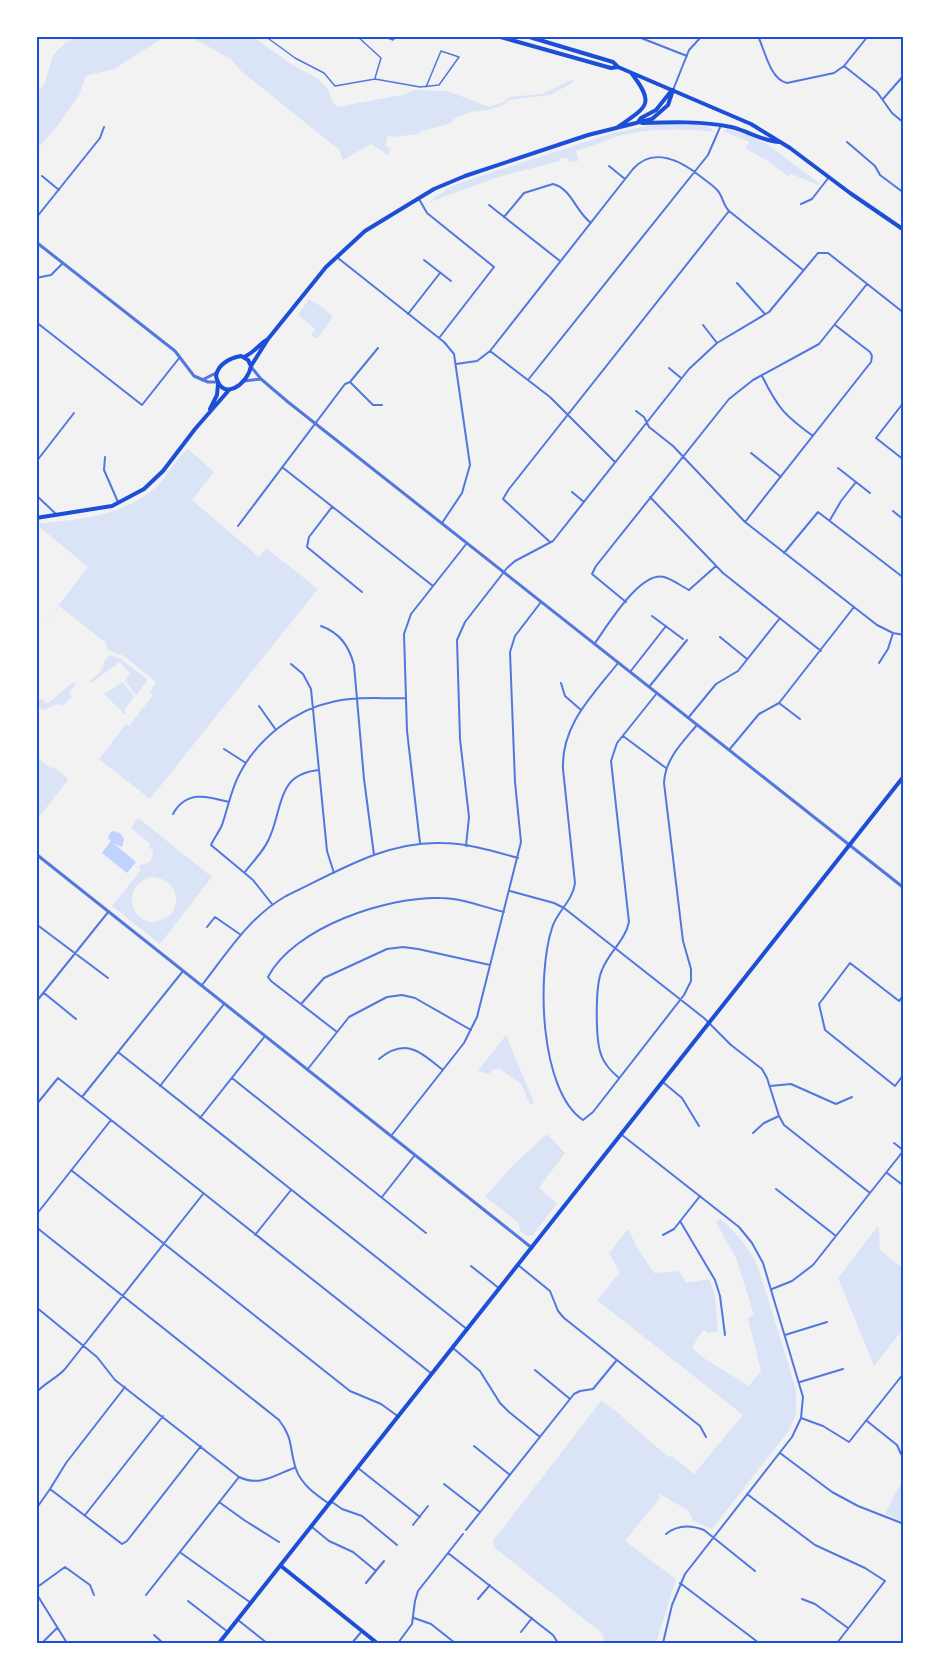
<svg xmlns="http://www.w3.org/2000/svg" width="940" height="1679" viewBox="0 0 940 1679" font-family="Poppins,sans-serif">
  <rect width="100%" height="100%" fill="#f2f2f2"/>
  <!-- green -->
  <path fill="#dbe4f7" fill-rule="evenodd" d="M79,36H166L114,69L89,75L85,78L79,95L61,121L41,145L36,148V95L45,82L53,55L66,42Z
    M189,36H252L291,64L317,78L328,89L333,102L337,107L407,94L414,90L447,91L490,107L503,102L509,97L542,94L571,80L574,82L550,95L509,100L503,105L488,110L471,112L457,117L449,124L422,131L419,134L392,137L390,135L387,137L386,146L391,149L388,155L371,144L343,160L339,150L240,70L231,59Z
    M687,123L710,127L715,132C682,128 638,128 607,140C597,144 586,148 576,151L578,161L569,162L568,158H561L560,161L498,177L427,203L452,186L465,181L613,133L651,125Z
    M727,129L748,135L767,144L819,183L818,185L791,174L789,177L766,160L745,148L750,142L723,131Z
    M309,299L324,308L333,317L317,339L311,335L315,329L298,315Z
    M188,449L214,472L192,500L259,557L266,548L318,589L150,799L99,759L126,724L129,726L153,695L150,692L156,682L124,656L109,651L105,642L59,606L36,635L88,567L36,524C80,519 124,517 158,485C169,475 175,459 188,449Z
    M109,655L121,659L148,680L136,695L125,681L130,674L120,662L91,683L89,682L100,672L104,665L103,663Z
    M73,682L76,684L69,693L72,697L62,706L58,704L43,710L36,705V695L40,700L42,699L47,704Z
    M123,682L134,697L124,710L126,712L125,715L104,694Z
    M36,756L52,769L54,767L67,777L68,780L36,821Z
    M138,818L212,877L160,944L112,906L141,870L139,867L141,865L148,863L152,859L153,851L149,847L150,844L131,828ZM151,877C171,878 183,895 172,913C138,943 113,887 151,877Z
    M506,1035L534,1103L530,1105L522,1085L500,1069H495L488,1074L478,1071Z
    M547,1134L565,1153L539,1188L557,1203L533,1235L527,1236L520,1231L519,1223L485,1197L513,1165Z
    M720,1219C738,1234 750,1248 759,1270L796,1389V1413L790,1429L712,1529L693,1521L689,1511L660,1494L659,1499L625,1541L676,1579L656,1643H601L604,1639L603,1634L494,1547L493,1541L601,1401L617,1412L668,1457L672,1456L694,1474L743,1415L597,1300L620,1272L609,1253L628,1229L638,1249L654,1273L679,1271L686,1283L709,1279L714,1291L718,1327L716,1332L707,1333L704,1330L700,1334L692,1348L702,1357L749,1386L761,1371L748,1318L754,1315L736,1258L716,1223Z
    M878,1226L879,1228L880,1250L904,1269V1328L874,1366L838,1278Z
    M904,1477V1522L885,1514Z"/>
  <!-- water -->
  <path fill="#bfd3fe" d="M113,831L120,833L124,839L122,847L113,843L136,862L127,873L102,853L111,841L108,838L110,833Z"/>
  <g fill="none" stroke-linecap="round" stroke-linejoin="round">
    <!-- service -->
    <path stroke="#5277de" stroke-width="1.5" d="M265,36L295,58L324,73L335,86L375,79L420,87L439,85L459,57L441,51L426,87
      M357,36L381,58L375,78
      M382,36L393,40L397,36"/>
    <!-- minor -->
    <path stroke="#5277de" stroke-width="2" d="M636,36L687,56
      M758,36C765,51 770,79 787,83L834,73L844,66L868,36
      M844,66L877,92L892,113L904,123
      M673,90L689,50L702,36
      M883,99L904,75
      M847,142L875,166L880,175L904,193
      M609,166L625,179
      M42,176L59,190
      M419,199L427,213L494,267L439,338
      M801,204L812,199L829,177
      M489,205L560,261
      M504,217L524,193L553,184C572,189 575,211 591,223
      M36,218L100,138L104,127
      M338,258L444,342L454,354L470,465L462,493L442,523
      M424,260L451,281
      M36,278L51,275L63,263
      M737,283L765,314
      M408,314L440,273
      M36,322L142,405L180,357
      M703,325L717,343
      M490,351L550,397L615,462
      M456,364L477,361L490,351L633,169C653,146 681,161 700,176C706,181 713,185 718,191C723,197 723,205 729,211L803,270
      M669,368L681,378
      M762,376C778,408 784,415 813,436
      M528,380L708,155L721,125
      M350,382L373,405H382
      M904,402L876,438L904,460
      M636,411L644,417L649,427L673,446L745,522L877,625L893,633L904,635
      M751,453L781,477
      M105,457L104,470L118,502
      M36,462L74,413
      M282,467L433,586
      M838,468L870,493
      M572,492L584,502
      M36,495L57,515
      M650,497L723,573L821,651
      M332,507L309,537L307,547L362,592
      M893,511L904,520
      M830,520L841,501L856,482
      M745,522L871,362L872,356L870,352L835,325
      M238,526L345,384L350,382L378,348
      M550,542L503,499L509,489L729,211
      M784,553L818,512L904,578
      M626,602L592,574L596,566L729,399L753,380L819,344L867,284
      M652,616L683,639
      M321,626C340,633 349,646 354,665L364,779L374,855
      M720,637L747,659
      M595,643C608,625 640,571 664,577C672,579 681,586 689,590L716,566
      M618,663C593,695 561,725 563,769L575,883C573,901 557,911 552,928C537,974 539,1090 583,1120L593,1112L684,995L691,981V969L683,941L664,783C665,759 682,743 697,725
      M879,663L888,649L893,633
      M291,664L303,674L311,689L327,851L334,873
      M630,672L666,626
      M561,683L565,696L581,710
      M649,687L687,640
      M779,703L800,719
      M259,706L276,730
      M688,718L716,684L738,671L780,618
      M623,736L666,768
      M224,749L246,763
      M729,750L759,714L779,703L854,607
      M173,814C186,790 207,796 229,802
      M420,843L407,731L404,634L411,614L467,543
      M466,846L469,817L460,739L457,640L465,622L507,568L515,561L553,541L689,369L717,343L769,312L818,253H828L904,313
      M245,872C254,860 266,849 271,834C283,804 278,774 319,770
      M510,891L554,903L564,908L704,1018L731,1045L762,1069L767,1078L779,1116L784,1125L870,1193
      M272,904L253,880L211,845C214,838 219,832 222,825C228,808 231,789 240,773C258,739 294,710 332,702C355,696 382,699 406,698
      M36,924L108,978
      M207,927L215,917L241,935
      M202,985C227,953 249,917 286,896C335,873 385,841 441,843C467,843 493,851 518,858
      M44,993L76,1019
      M904,995L899,1001L850,963L819,1004L825,1030L895,1086L904,1074
      M36,1002L109,911
      M301,1004L324,978L387,949L403,947L418,949L490,965
      M337,1032L271,981L268,977C294,927 388,896 441,898C462,898 483,907 504,912
      M118,1052L468,1330
      M379,1059C406,1037 420,1052 443,1070
      M307,1070L349,1017L387,997L402,995L415,998L471,1030
      M232,1078L426,1233
      M619,1078C612,1072 605,1065 602,1057C595,1042 595,985 602,970C609,952 625,941 629,922L611,761L617,743L657,693
      M664,1083L682,1098L699,1126
      M160,1086L224,1004
      M770,1086L791,1084L836,1104L852,1097
      M82,1097L183,971
      M36,1105L58,1078L432,1374
      M200,1118L265,1036
      M753,1133L764,1123L779,1116
      M622,1135L739,1227L752,1243L763,1263L803,1397L801,1418L792,1437L685,1574L672,1605L663,1643
      M391,1136L464,1043L477,1017L521,842L515,782L510,652L515,636L541,602
      M894,1143L903,1150
      M71,1170L350,1391L381,1404L399,1417
      M887,1173L904,1186
      M776,1189L836,1236
      M382,1197L415,1155
      M36,1215L111,1120
      M680,1221L715,1280L720,1296L725,1335
      M36,1227L279,1420C294,1439 289,1449 296,1469C301,1484 315,1494 328,1503
      M255,1235L291,1190
      M663,1235L674,1229L700,1196
      M518,1265L550,1291L558,1311L564,1318L700,1426L706,1437
      M471,1266L500,1289
      M772,1289L792,1281L813,1265L904,1150
      M36,1307L97,1357L115,1380L239,1477C260,1487 275,1475 294,1468
      M785,1335L827,1322
      M453,1348L480,1371L500,1403L509,1412L540,1437
      M535,1370L570,1399
      M800,1382L843,1369
      M36,1393C44,1383 56,1379 65,1369L203,1194
      M801,1418L823,1426L849,1442L904,1373
      M867,1421L897,1445L901,1454
      M474,1446L510,1475
      M780,1453L832,1492L858,1506L904,1524
      M358,1468L420,1517
      M444,1484L480,1512
      M50,1489L122,1544L127,1541L201,1446
      M747,1494L815,1545L865,1568L885,1581L837,1643
      M219,1502L244,1520L279,1542
      M332,1502L342,1509L362,1516L397,1545
      M36,1509L50,1489L66,1463L125,1387
      M85,1515L163,1416
      M413,1525L428,1506
      M312,1527L329,1541L353,1552L376,1571
      M466,1530L574,1394L580,1391L593,1389L616,1361
      M666,1534C677,1525 691,1525 704,1530L755,1571
      M181,1553L251,1603
      M448,1553L553,1635L558,1643
      M366,1583L384,1561
      M680,1583L759,1643
      M36,1588L65,1567L90,1585L94,1595
      M36,1593L67,1643
      M146,1595L239,1477
      M478,1599L490,1585
      M802,1599L815,1604L848,1628
      M188,1601L228,1632
      M414,1618L431,1624L455,1643
      M238,1620L267,1643
      M521,1632L532,1618
      M154,1635L163,1643
      M42,1643L57,1628
      M352,1643L362,1631
      M398,1643L412,1624L415,1601L418,1591L463,1534"/>
    <!-- tertiary -->
    <path stroke="#5277de" stroke-width="3" d="M36,242L175,351L194,376L208,382H217
      M252,368L261,379L288,402L904,888
      M202,380L216,373
      M244,381L261,379
      M36,854L532,1248"/>
    <!-- secondary -->
    <path stroke="#1d4ed8" stroke-width="4" d="M638,122L641,118L656,110L672,90
      M241,356L248,360L251,366C248,384 222,403 216,376C218,364 230,358 241,356Z
      M244,357C254,353 259,344 268,339
      M251,366L268,339L326,267L365,231L434,189L465,176L588,135L652,119L668,105L673,90
      M210,409L217,395L218,384
      M36,518L112,506L144,489L163,471L195,429L229,390
      M281,1566L377,1643
      M219,1643L904,776"/>
    <!-- primary -->
    <path stroke="#1d4ed8" stroke-width="4" d="M497,36L611,68L618,67
      M526,36L613,62L618,67L751,124L790,148L850,193L904,230
      M642,123C672,122 702,121 731,127C749,131 761,141 780,142
      M618,127C646,107 656,105 632,74"/>
  </g>
  <!-- border -->
  <rect width="940" height="1679" fill="none" stroke="#ffffff" stroke-width="75"/>
  <rect x="38" y="38" width="864" height="1604" fill="none" stroke="#1d4ed8" stroke-width="2"/>
</svg>
